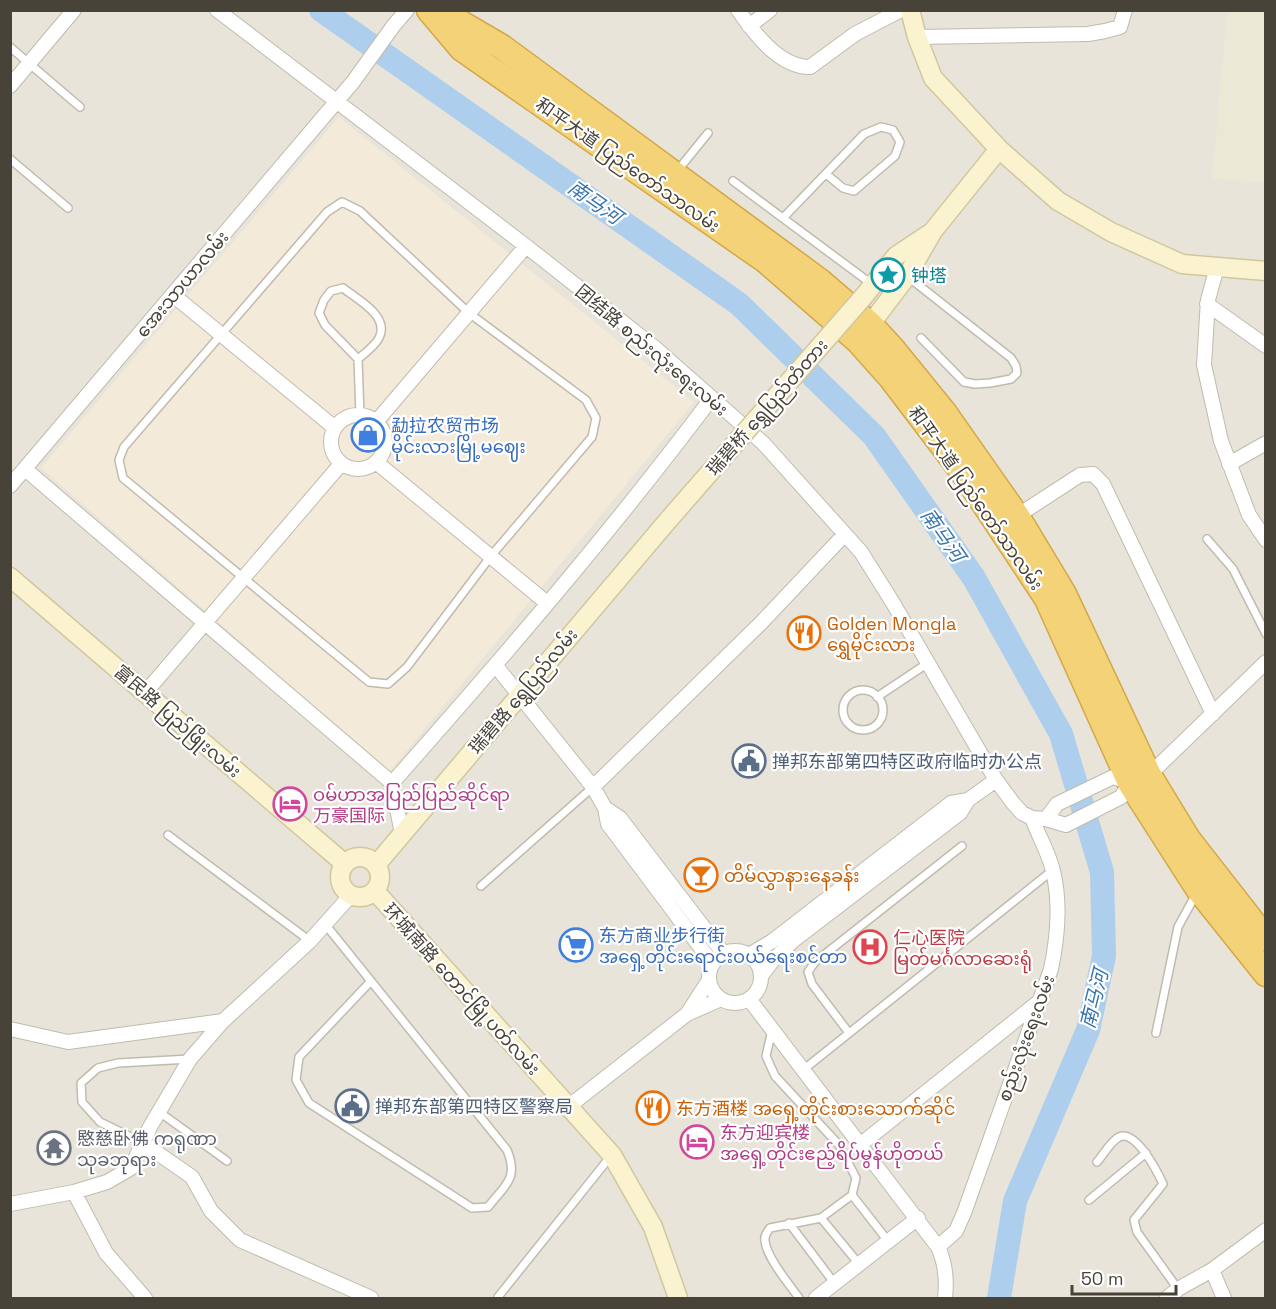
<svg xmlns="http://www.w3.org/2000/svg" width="1276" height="1309" viewBox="0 0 1276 1309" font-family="'Space Grotesk','Noto Sans SC','Noto Sans Myanmar',sans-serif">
  <rect width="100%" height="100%" fill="#f4f2eb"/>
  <!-- residential -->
  <path fill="#e8e4da" d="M11,11H1265V1298H11Z"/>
  <!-- commercial -->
  <path fill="#f4ead9" d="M339,117L694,402L390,771L41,468Z"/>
  <!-- education -->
  <path fill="#ece8d6" d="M1227,11H1265V183L1212,178Z"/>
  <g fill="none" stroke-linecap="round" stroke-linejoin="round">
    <!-- river -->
    <path stroke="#adceec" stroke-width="24" d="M321,10L739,304L874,436L974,578L1061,734L1102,872L1104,956L1088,1030L1015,1201L999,1298"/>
    <!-- lane casing -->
    <g stroke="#c0bbae" stroke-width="10">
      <path id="lane" d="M10,47L80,107
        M10,159L68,208
        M678,170L708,133
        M733,181L873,285
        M342,202L360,211L469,313L586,400L596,418L592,437L491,556L407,667L388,684L369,682L123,478L119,460L124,447L327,212Z
        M783,218L864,134L881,127L893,130L900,142L895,156L854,191L843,188L826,174
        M907,276L1011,358L1016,366L1017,373L1011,379L990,383L975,384L964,382L921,338
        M358,359C365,353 375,346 379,338C390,316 358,300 343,288L331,291L324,300L319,313L325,325L358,359L360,415
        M1207,539L1233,569L1266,634
        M843 710a20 20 0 1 1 40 0a20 20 0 1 1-40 0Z
        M877,697L928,663
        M168,835L310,941
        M481,886L593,787
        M325,924L507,1150C519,1179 505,1185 488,1207L472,1208L309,1103L296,1080L299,1057L371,981
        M772,1030L766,1056L775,1076L839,1145L856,1178L852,1195L821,1218L770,1228C767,1232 764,1236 765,1241C767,1258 789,1284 799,1298
        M849,1033L812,984L808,972L815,962L962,846
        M1156,1033L1178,927L1196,894
        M803,1070L1053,870
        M158,1111L227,1161
        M143,1143L100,1122L82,1102L81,1083L98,1068L118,1063L190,1059
        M1097,1162C1103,1155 1111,1141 1119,1137C1136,1129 1158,1173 1163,1184L1134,1220L1137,1232L1178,1289
        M852,1195L888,1241
        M1089,1200L1146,1153
        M821,1218L859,1264
        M789,1223L835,1284
        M498,1297L610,1157"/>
    </g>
    <!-- street casing -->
    <g stroke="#c0bbae" stroke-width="16">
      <path id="street" d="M217,10L526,246L654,347L763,443L861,552L893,603L996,780L1013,803L1022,813L1032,818L1046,819L1066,825L1121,797L1130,783L1149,775L1266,662
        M738,10C754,33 779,67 810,67L855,34L901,10
        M749,26L770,10
        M917,37L1088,34L1105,31L1120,27L1125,10
        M10,86L74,10
        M1217,267L1208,300L1204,365L1221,441L1249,515L1266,540
        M173,295L335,428
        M1207,304L1266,346
        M331 442a27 27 0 1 1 54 0a27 27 0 1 1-54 0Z
        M376,422L526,246
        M376,462L547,603
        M1229,464L1266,443
        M25,469L392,783
        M10,486L353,82L394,25L407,10
        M1017,516L1080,475L1093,474L1103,484L1213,714
        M496,666L593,787L605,808
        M145,693L341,464
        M593,787L761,623L845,534
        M968,800L996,780
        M1046,819L1057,804L1113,777L1130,783
        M402,834L392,783C502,659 611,532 711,399
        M709 977a26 26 0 1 1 52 0a26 26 0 1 1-52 0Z
        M749,955L771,942L951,803L968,800L960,813L794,940L774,959L761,976
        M713,964L608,824L605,808L620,818L724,954
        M709,980L687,1014L721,999
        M749,999L938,1247C946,1264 947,1280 945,1298
        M10,1029L68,1042L223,1021L310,941L351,895
        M568,1107L687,1014
        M143,1143L192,1177L211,1211L240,1240L371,1298
        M860,1145L1041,1000
        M74,1192L106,1253L145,1298
        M10,1204L74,1192L107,1182L131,1168L150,1127L190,1059L223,1021
        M938,1247L956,1231L964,1213L1051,969C1058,936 1061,904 1053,871C1049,853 1038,835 1032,818
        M1212,1270L1224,1298
        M816,1298L918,1218
        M1167,1298L1178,1289L1212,1270L1266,1230"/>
    </g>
    <!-- secondary casing -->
    <g stroke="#d1c79e" stroke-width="21">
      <path id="secondary" d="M910,10L917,37L933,78L999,149L1058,201L1111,232L1182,264L1266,271
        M864,296L896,256L929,234
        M863,334L907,276L933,231L999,149
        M10,577L345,864
        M340 877a20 20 0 1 1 40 0a20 20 0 1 1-40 0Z
        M376,865L670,518
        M375,891L612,1155L653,1227L678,1298"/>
    </g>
    <!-- highway casing -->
    <g stroke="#d3a847" stroke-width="27">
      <path id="highway" d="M429,10L462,49L766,261L858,341L891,378L967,478L1047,599L1130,783L1198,889L1266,974
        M439,10L502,47L820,281L870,324L892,348L944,412L1017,516L1064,594L1149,775L1188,839L1266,939"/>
    </g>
    <!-- lane -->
    <use href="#lane" stroke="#fff" stroke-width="7"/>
    <!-- street -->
    <use href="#street" stroke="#fff" stroke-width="14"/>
    <!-- secondary -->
    <use href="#secondary" stroke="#fbf3cf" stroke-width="18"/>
    <!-- highway -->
    <use href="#highway" stroke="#f4d277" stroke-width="24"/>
    <!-- secondary-bridge casing -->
    <g stroke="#d1c79e" stroke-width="21" stroke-linecap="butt">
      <path id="secondary-bridge" d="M670,518L864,296"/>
    </g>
    <!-- secondary-bridge -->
    <use href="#secondary-bridge" stroke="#fbf3cf" stroke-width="18"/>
  </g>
  <!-- icons -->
  <defs>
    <g id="sight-ring" transform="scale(1.725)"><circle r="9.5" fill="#fff" stroke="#0f9aa8" stroke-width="1.5"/><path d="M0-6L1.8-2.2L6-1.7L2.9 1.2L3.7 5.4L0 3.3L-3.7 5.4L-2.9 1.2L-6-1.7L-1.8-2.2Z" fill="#0f9aa8"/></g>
    <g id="shop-ring" transform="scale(1.725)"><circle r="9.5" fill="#fff" stroke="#3f7fe0" stroke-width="1.5"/><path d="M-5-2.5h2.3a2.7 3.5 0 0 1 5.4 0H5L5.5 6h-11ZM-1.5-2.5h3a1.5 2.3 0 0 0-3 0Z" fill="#3f7fe0"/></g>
    <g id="restaurant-ring" transform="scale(1.725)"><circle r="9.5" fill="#fff" stroke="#e8710a" stroke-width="1.5"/><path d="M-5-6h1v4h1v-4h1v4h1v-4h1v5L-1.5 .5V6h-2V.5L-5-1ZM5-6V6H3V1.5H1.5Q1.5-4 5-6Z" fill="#e8710a"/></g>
    <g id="civic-ring" transform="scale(1.725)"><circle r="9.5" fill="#fff" stroke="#5c6f8a" stroke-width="1.5"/><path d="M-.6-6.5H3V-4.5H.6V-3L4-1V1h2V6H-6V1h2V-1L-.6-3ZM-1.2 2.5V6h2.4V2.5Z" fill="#5c6f8a"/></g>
    <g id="hotel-ring" transform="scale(1.725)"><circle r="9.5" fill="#fff" stroke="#d1479c" stroke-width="1.5"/><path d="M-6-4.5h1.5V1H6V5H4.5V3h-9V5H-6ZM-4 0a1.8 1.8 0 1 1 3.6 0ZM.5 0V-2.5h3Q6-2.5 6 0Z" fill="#d1479c"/></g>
    <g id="bar-ring" transform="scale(1.725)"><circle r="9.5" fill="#fff" stroke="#e8710a" stroke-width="1.5"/><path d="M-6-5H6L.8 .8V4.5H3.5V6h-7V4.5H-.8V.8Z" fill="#e8710a"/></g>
    <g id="supermarket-ring" transform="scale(1.725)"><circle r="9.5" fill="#fff" stroke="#3f7fe0" stroke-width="1.5"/><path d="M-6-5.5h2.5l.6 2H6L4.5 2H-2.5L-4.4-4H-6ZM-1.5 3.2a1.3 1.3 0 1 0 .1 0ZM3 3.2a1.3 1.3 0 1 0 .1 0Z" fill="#3f7fe0"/></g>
    <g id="hospital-ring" transform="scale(1.725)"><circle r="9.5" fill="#fff" stroke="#e0444e" stroke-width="1.5"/><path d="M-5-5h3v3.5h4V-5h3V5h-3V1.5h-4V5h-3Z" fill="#e0444e"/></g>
    <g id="temple-ring" transform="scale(1.725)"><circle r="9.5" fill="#fff" stroke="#6b7280" stroke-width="1.5"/><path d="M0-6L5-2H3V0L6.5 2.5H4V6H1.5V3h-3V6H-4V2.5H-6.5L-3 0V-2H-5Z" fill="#6b7280"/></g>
  </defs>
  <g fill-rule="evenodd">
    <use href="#sight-ring" x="888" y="275"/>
    <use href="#shop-ring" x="368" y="435"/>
    <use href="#restaurant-ring" x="804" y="633"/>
    <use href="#civic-ring" x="749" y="761"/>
    <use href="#hotel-ring" x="290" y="804"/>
    <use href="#bar-ring" x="701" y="875"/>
    <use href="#supermarket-ring" x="576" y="945"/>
    <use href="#hospital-ring" x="870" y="947"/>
    <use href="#civic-ring" x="352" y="1106"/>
    <use href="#restaurant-ring" x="653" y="1108"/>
    <use href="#hotel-ring" x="697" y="1142"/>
    <use href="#temple-ring" x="54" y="1148"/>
  </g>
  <g text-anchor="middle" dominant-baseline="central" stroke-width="4.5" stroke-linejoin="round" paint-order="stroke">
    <!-- street labels -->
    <g font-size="18" fill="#484339" stroke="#fff">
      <text transform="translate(628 165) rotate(35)">和平大道 ပြည်တော်သာလမ်း</text>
      <text transform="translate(182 284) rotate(-50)">အေးသာယာလမ်း</text>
      <text transform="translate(652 350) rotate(40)">团结路 စည်းလုံးရေးလမ်း</text>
      <text transform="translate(767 407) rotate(-49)">瑞碧桥 ရွှေပြည်တံတား</text>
      <text transform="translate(976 498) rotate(55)">和平大道 ပြည်တော်သာလမ်း</text>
      <text transform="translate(523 691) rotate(-50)">瑞碧路 ရွှေပြည်လမ်း</text>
      <text transform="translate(178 721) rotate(41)">富民路 ပြည်ဖြိုးလမ်း</text>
      <text transform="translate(462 989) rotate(48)">环城南路 တောင်မြို့ပတ်လမ်း</text>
      <text transform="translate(1026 1038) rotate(-70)">စည်းလုံးရေးလမ်း</text>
    </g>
    <!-- culture labels -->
    <g font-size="18" fill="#0d838f" stroke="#fff" text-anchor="start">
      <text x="911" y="275">钟塔</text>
    </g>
    <!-- shop labels -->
    <g font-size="18" fill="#366cbe" stroke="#fff" text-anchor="start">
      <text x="391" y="425">勐拉农贸市场<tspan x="391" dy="21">မိုင်းလားမြို့မဈေး</tspan></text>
      <text x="599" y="935">东方商业步行街<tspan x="599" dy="21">အရှေ့တိုင်းရောင်းဝယ်ရေးစင်တာ</tspan></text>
    </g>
    <!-- food labels -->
    <g font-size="18" fill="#c56008" stroke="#fff" text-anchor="start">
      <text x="827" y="623">Golden Mongla<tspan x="827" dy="21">ရွှေမိုင်းလား</tspan></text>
      <text x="724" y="875">တိမ်လွှာနားနေခန်း</text>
      <text x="676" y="1108">东方酒楼 အရှေ့တိုင်းစားသောက်ဆိုင်</text>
    </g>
    <!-- service labels -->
    <g font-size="18" fill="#4e5e75" stroke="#fff" text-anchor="start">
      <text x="772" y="761">掸邦东部第四特区政府临时办公点</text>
      <text x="375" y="1106">掸邦东部第四特区警察局</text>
    </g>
    <!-- hotel labels -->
    <g font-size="18" fill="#b23c85" stroke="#fff" text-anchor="start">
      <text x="313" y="794">ဝမ်ဟာအပြည်ပြည်ဆိုင်ရာ<tspan x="313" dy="21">万豪国际</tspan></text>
      <text x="720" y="1132">东方迎宾楼<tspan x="720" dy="21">အရှေ့တိုင်းဧည့်ရိပ်မွန်ဟိုတယ်</tspan></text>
    </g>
    <!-- health labels -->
    <g font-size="18" fill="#be3a42" stroke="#fff" text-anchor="start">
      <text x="893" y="937">仁心医院<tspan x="893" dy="21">မြတ်မင်္ဂလာဆေးရုံ</tspan></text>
    </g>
    <!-- worship labels -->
    <g font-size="18" fill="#5b616d" stroke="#fff" text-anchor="start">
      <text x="77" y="1138">愍慈卧佛 ကရုဏာ<tspan x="77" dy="21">သုခဘုရား</tspan></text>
    </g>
    <!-- water labels -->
    <g font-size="20" font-style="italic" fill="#3976ae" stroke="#fff">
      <text transform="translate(595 202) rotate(35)">南马河</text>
      <text transform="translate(943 535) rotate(55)">南马河</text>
      <text transform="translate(1094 999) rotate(-76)">南马河</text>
    </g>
  </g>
  <!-- border -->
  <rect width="1276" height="1309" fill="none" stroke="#484339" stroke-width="24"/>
  <!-- scale -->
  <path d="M1072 1285v9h104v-9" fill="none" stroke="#484339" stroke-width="3"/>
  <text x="1081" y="1285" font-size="18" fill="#484339" stroke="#ffffff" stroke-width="4.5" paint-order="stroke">50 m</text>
</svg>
